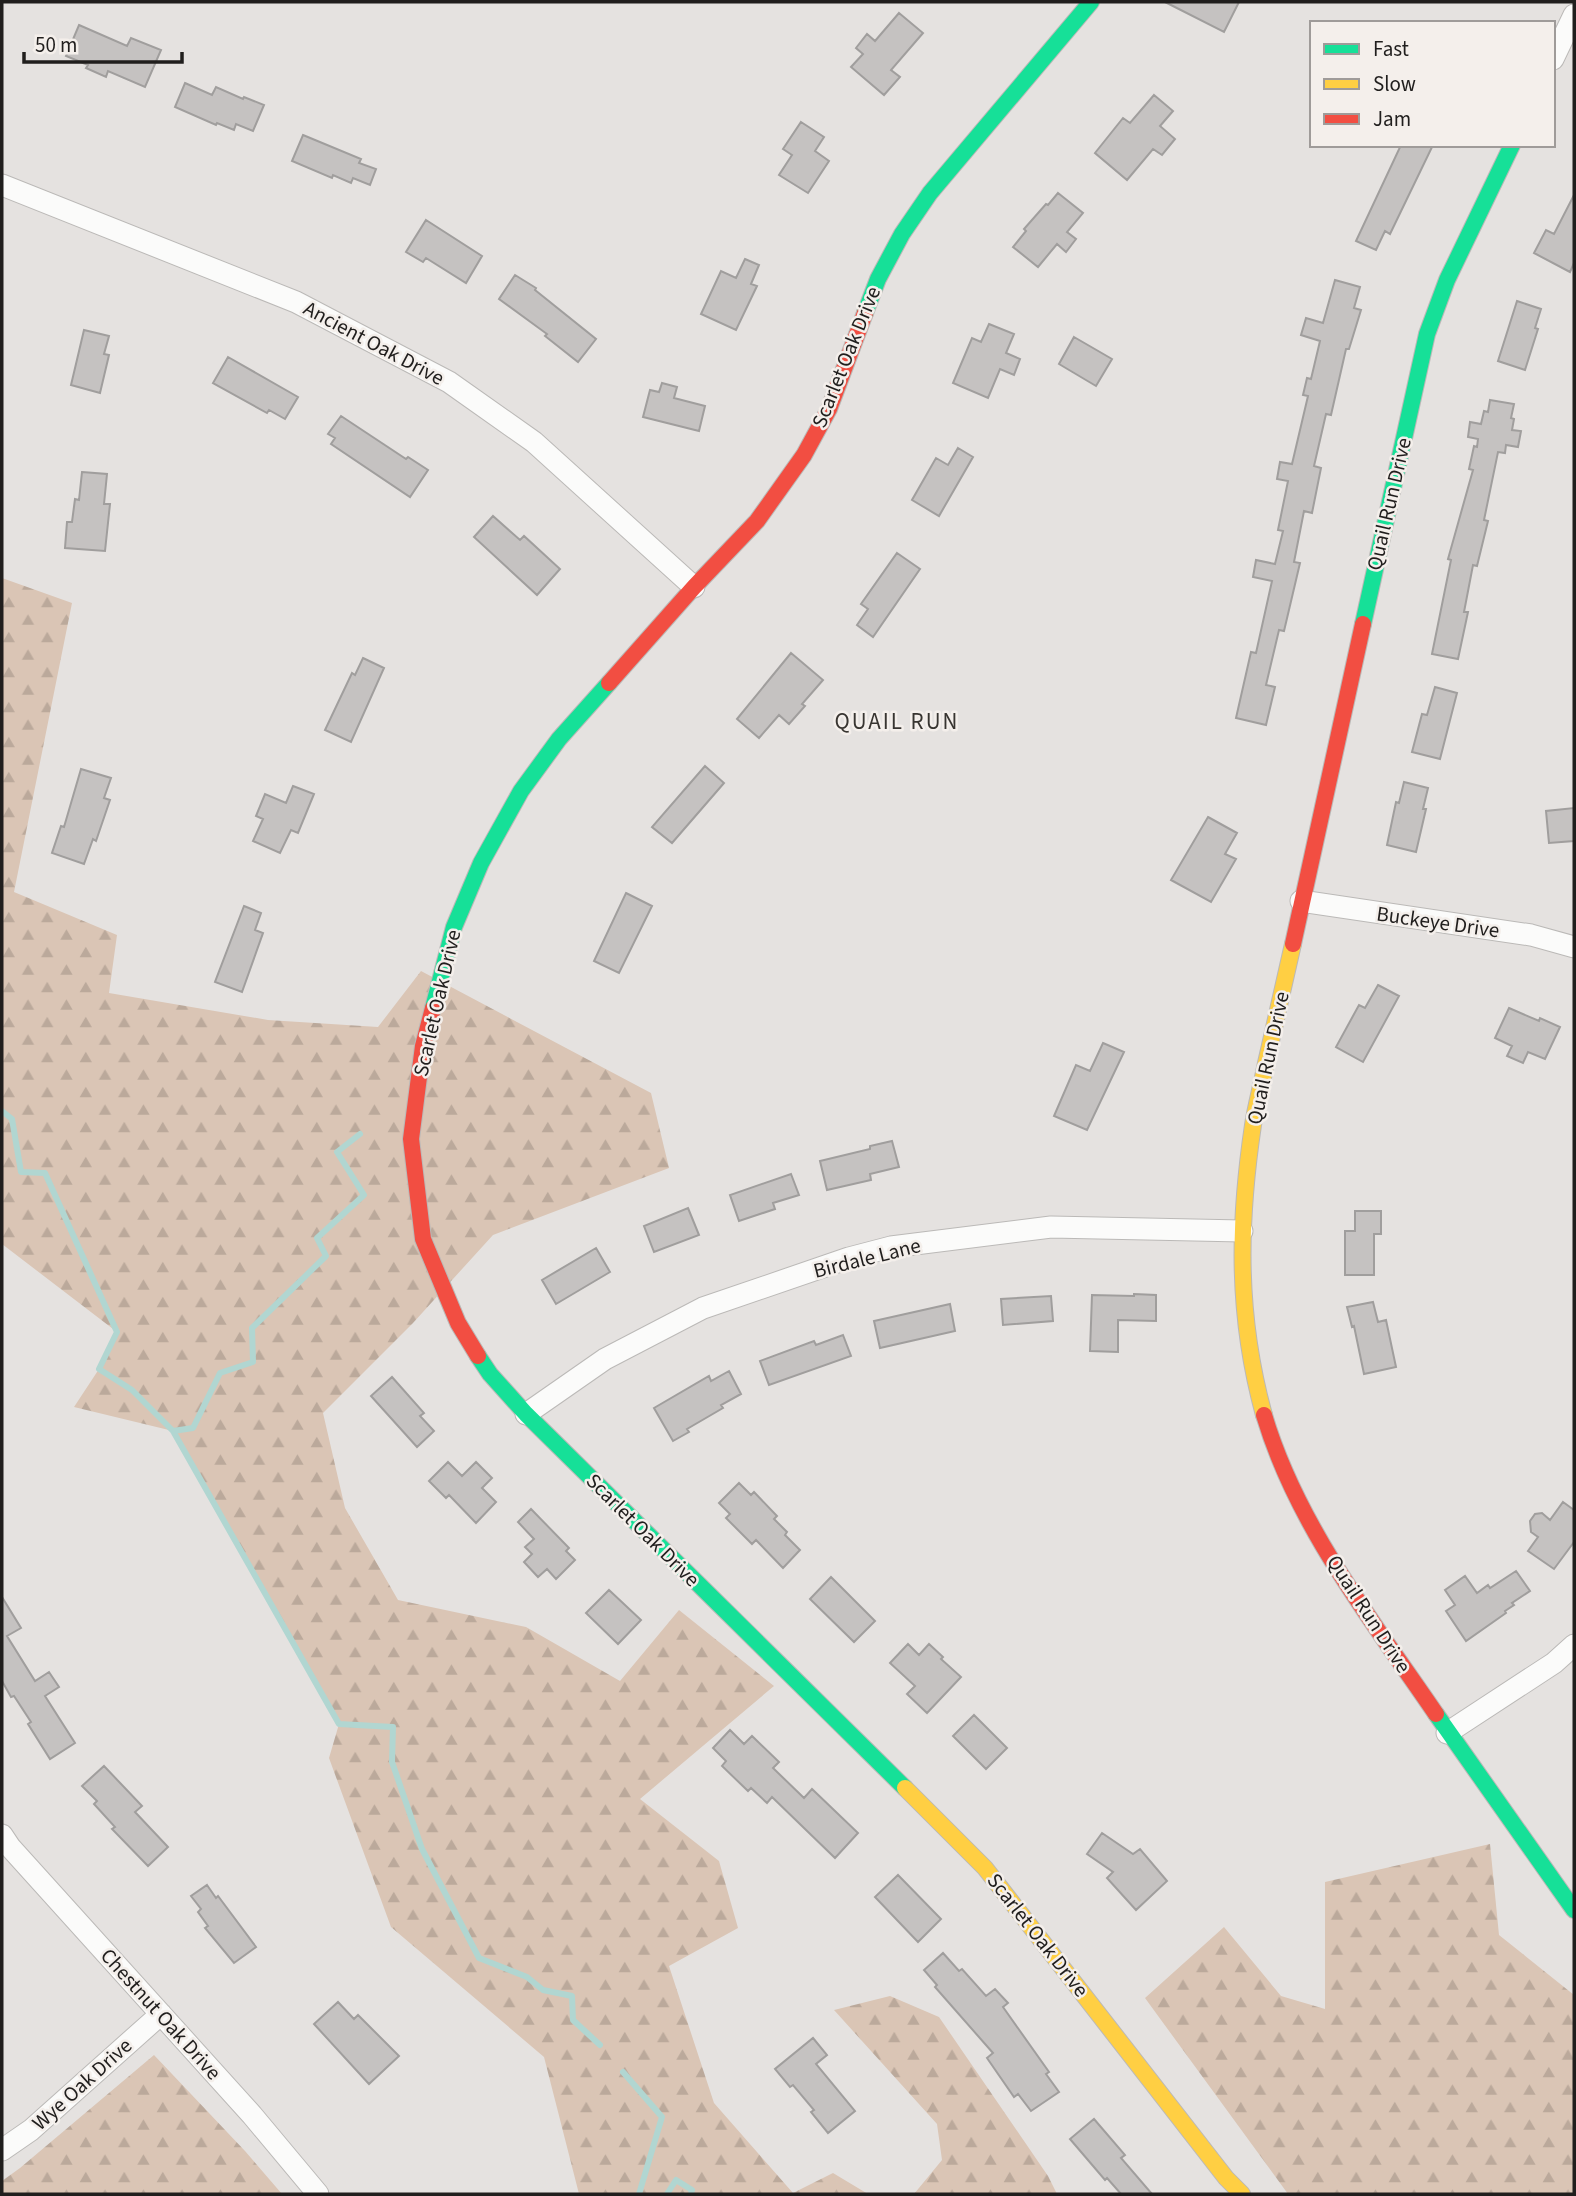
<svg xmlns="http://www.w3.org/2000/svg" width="1576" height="2196" viewBox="0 0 1576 2196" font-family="'Source Sans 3',sans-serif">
  <defs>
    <pattern id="forest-firs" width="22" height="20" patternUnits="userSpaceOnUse" patternTransform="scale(1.75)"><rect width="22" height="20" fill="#dac5b5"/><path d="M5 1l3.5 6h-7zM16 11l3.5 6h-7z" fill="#bba99b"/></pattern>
  </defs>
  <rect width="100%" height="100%" fill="#e5e2e0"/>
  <!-- forest -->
  <path fill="url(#forest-firs)" d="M2,578L72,603L14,892L117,935L109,993L268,1020L378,1027L421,971L651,1093L669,1168L493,1235L413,1323L323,1413L345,1508L398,1600L526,1627L620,1681L679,1610L774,1686L640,1799L719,1861L738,1928L669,1966L714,2103L793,2193L833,2173L868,2194H579L544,2057L391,1927L329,1758L339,1724L173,1431L74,1407L99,1369L117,1332L2,1244Z
    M1490,1844L1499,1935L1574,1995V2194H1288L1145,1998L1224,1927L1281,1996L1325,2009V1882Z
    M890,1996L939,2017L1048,2176L1057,2194H914L942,2160L937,2124L834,2010Z
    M154,2055L245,2151L282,2194H2V2181L20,2168Z"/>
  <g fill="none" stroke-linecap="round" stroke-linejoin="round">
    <!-- stream -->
    <path stroke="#b1d6d1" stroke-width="6" d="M2,1111L12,1119L21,1172L45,1173L117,1332L99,1369L132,1390L173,1431L339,1724L393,1727L392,1762L422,1849L479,1958L527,1977L543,1990L572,1996L573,2020L600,2045
      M173,1431L193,1428L220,1373L253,1362L252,1328L326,1256L317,1238L364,1195L337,1152L360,1134
      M623,2072L662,2117L639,2194
      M667,2194L676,2180L692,2190L691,2194"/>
  </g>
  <!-- building -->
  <path fill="#c5c2c1" stroke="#a09e9d" stroke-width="2" d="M1165,2H1239L1224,32Z
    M899,13L923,33L891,70L900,77L884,95L851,67L863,54L856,48L867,34L875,41Z
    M79,25L127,46L131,38L161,50L145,87L108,71L106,77L86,68L88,65L66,56Z
    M185,83L212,95L216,87L243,99L244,97L264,105L253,131L236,124L234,130L217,123L216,125L175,107Z
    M1154,95L1173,111L1160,126L1175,139L1162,155L1153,149L1127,180L1095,153L1123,118L1130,123Z
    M801,122L824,137L815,151L829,161L808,193L779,175L792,155L783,149Z
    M303,135L361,159L359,163L376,169L370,185L353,178L351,183L333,175L332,178L292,161Z
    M1401,145H1433L1390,234L1385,231L1376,250L1356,241Z
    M1058,193L1083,213L1067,232L1076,239L1066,252L1057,244L1038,267L1013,247L1026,231L1024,229L1046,204L1048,205Z
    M1574,195V263L1570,272L1534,253L1546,230L1554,234Z
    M426,220L482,256L466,283L426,258L423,262L406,252Z
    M745,259L759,265L751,284L757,286L736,330L701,314L721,271L736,278Z
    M515,275L536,288L535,290L596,339L578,362L545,336L547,334L499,299Z
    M1335,280L1360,287L1354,308L1361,310L1349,349H1346L1331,415L1326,414L1314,466L1321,468L1312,513L1304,511L1294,562L1300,563L1284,631L1279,630L1266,685L1275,687L1266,725L1236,718L1251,652L1256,653L1272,581L1253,577L1256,560L1275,564L1283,531L1278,530L1288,481L1277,479L1280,462L1292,464L1308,396L1303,395L1307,378L1311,379L1320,341L1301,335L1306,318L1323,323Z
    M1517,301L1541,309L1535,328L1538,329L1525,370L1498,361Z
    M989,324L1014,334L1006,353L1020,359L1014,375L1000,369L988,398L953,383L972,338L981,342Z
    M84,330L109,336L104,354L109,355L100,393L71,385Z
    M1074,337L1112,359L1096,386L1059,364Z
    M228,357L298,397L285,419L269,410L267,413L213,383Z
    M662,383L677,387L674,398L705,406L699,431L643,417L650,390L659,392Z
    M1490,400L1514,404L1511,418L1514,419L1512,430L1521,431L1518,447L1506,445L1505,453L1498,452L1484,520L1488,521L1477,566L1473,565L1464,612H1468L1458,659L1432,654L1451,560L1448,559L1473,470L1469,469L1474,446L1477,447L1478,439L1468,437L1470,422L1481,424L1484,411L1488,412Z
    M341,416L406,459L408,457L428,470L410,497L331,444L335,438L328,434Z
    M958,448L973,457L939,516L912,500L936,458L948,465Z
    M82,472L107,474L104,504H110L105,551L65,548L67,522H72L75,499L79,500Z
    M493,516L520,540L524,536L560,569L537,595L474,537Z
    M897,553L920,569L873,637L857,625L868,609L861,604Z
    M791,653L823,680L802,704L805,706L789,724L779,715L759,738L737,719Z
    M363,658L384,668L351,742L325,730L352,673L355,675Z
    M1435,687L1457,693L1440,759L1412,752L1422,714L1427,715Z
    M705,766L724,783L672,843L652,827Z
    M81,769L111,778L104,798L110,800L96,841L93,839L84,864L52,853L61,826L64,827Z
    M1404,782L1428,788L1423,809H1426L1416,852L1387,845L1396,802L1399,803Z
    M293,786L314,794L298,833L291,830L280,853L253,841L263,819L256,816L265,794L286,803Z
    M1574,808V841L1549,843L1546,811Z
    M1208,817L1237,833L1225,854L1236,859L1211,902L1171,880Z
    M626,893L652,906L619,973L594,961Z
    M244,906L261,913L255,930L263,933L242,992L215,982Z
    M1378,985L1399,996L1363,1062L1336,1047L1359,1005L1365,1008Z
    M1509,1008L1539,1021L1540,1018L1560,1027L1545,1059L1528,1052L1523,1063L1507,1056L1512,1046L1495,1038Z
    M1103,1043L1124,1052L1087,1130L1054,1116L1076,1065L1090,1071Z
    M892,1141L899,1167L870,1174L871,1180L827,1190L820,1161L870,1149V1146Z
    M791,1174L799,1195L773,1203L775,1209L739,1221L730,1195Z
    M688,1208L699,1235L654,1252L644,1226Z
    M1355,1211H1381V1234H1374V1275H1345V1231H1355Z
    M596,1248L610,1272L556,1304L542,1280Z
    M1134,1294L1156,1295V1321L1118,1320V1352L1090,1351L1092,1295L1134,1296Z
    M1051,1296L1053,1321L1003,1325L1001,1299Z
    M1373,1302L1378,1322L1386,1320L1396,1367L1364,1374L1354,1326L1352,1327L1347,1307Z
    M950,1304L955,1331L880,1348L874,1321Z
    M843,1335L851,1356L769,1385L760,1361L814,1341L816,1345Z
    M729,1371L741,1394L721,1405L723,1408L687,1429L689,1432L673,1441L654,1408L709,1376L711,1381Z
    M392,1377L424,1413L420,1416L434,1431L417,1447L371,1396Z
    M448,1462L462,1476L476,1462L492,1478L482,1488L496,1502L476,1523L449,1495L446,1498L429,1481Z
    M739,1483L751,1495L754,1492L777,1516L774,1519L787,1532L785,1535L800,1550L783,1568L756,1540L752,1544L726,1518L730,1514L719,1503Z
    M1563,1502L1574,1510V1542L1554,1569L1528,1551L1538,1537L1531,1532L1530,1521L1535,1514L1542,1513L1550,1520Z
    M531,1509L569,1548L566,1551L575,1560L556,1579L547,1569L538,1577L524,1562L532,1554L525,1547L534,1539L518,1522Z
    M1516,1571L1530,1591L1512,1603L1514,1605L1505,1611L1506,1613L1466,1641L1446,1611L1455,1605L1445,1590L1465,1576L1477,1593L1488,1585L1490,1588Z
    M831,1577L875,1621L854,1642L810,1599Z
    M609,1590L641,1620L618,1644L586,1613Z
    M2,1597L21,1628L7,1636L35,1681L49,1672L59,1687L45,1696L75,1743L50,1759L28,1724L31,1722L14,1696L11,1697L2,1681Z
    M908,1644L919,1655L929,1644L943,1657L941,1659L961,1677L927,1713L907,1694L915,1686L890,1663Z
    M974,1715L1007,1748L986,1769L953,1736Z
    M730,1730L744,1744L752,1736L779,1762L773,1768L804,1798L812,1789L858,1833L835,1858L772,1797L767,1803L751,1788L748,1791L722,1766L726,1761L713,1748Z
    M104,1766L142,1806L135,1812L168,1847L148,1866L112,1829L115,1827L94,1804L97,1801L82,1786Z
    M1102,1833L1133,1854L1140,1849L1167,1881L1136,1910L1107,1878L1113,1872L1087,1854Z
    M898,1875L941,1919L918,1942L875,1897Z
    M207,1885L216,1898L218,1896L256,1947L234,1963L205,1928L208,1926L198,1912L201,1909L191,1896Z
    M943,1953L959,1971L962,1969L986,1996L995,1989L1008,2003L1003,2007L1049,2072L1046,2074L1059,2092L1031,2111L1018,2094L1014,2097L987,2058L993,2053L935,1987L937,1985L924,1970Z
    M338,2002L354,2019L358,2015L399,2056L369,2084L314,2024Z
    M813,2038L827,2055L816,2064L855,2111L828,2133L811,2112L814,2110L793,2085L790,2087L775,2069Z
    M1094,2119L1125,2155L1121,2158L1152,2194H1121L1107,2178L1105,2180L1070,2139Z"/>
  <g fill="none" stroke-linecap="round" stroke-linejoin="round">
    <!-- street casing -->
    <g stroke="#bbb9b7" stroke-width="23">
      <path id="street" d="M1553,59L1574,15
        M2,185L296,302L449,382L534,442L694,587
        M1301,901L1531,935L1574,947
        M526,1414L605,1359L703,1308L849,1258L891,1247L1051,1227L1242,1231
        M1447,1733L1554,1663L1574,1645
        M2,1835L10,1847L252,2115L318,2194
        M2,2150L31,2130L161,2014"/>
    </g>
    <!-- fast casing -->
    <g stroke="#bbb9b7" stroke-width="18">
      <path id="fast" d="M865,313L878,279L902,234L930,193L1091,2
        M1363,624L1427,334L1447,280L1512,145
        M433,1008L454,927L481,863L521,791L559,739L609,683
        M478,1356L490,1374L526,1414L905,1788
        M1436,1714L1574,1910"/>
    </g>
    <!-- slow casing -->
    <g stroke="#bbb9b7" stroke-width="18">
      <path id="slow" d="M1264,1415C1237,1317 1238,1226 1253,1125C1256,1105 1262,1084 1266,1063C1275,1023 1284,983 1293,944
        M905,1788L985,1868L1226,2178L1242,2194"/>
    </g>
    <!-- jam casing -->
    <g stroke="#bbb9b7" stroke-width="18">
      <path id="jam" d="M609,683L694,587L757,521L804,455L829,409L865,313
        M1293,944L1363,624
        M433,1008L423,1046L411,1139L423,1239L458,1323L478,1356
        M1264,1415C1297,1526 1372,1620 1436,1714"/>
    </g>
    <!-- street -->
    <use href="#street" stroke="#fbfbfa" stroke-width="21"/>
    <!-- fast -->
    <use href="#fast" stroke="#16e098" stroke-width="16"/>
    <!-- slow -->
    <use href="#slow" stroke="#ffcf43" stroke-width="16"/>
    <!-- jam -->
    <use href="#jam" stroke="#f24e42" stroke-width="16"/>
  </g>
  <g text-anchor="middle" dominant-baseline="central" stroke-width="5" stroke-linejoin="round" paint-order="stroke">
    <!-- street labels -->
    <g font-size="21" fill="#201e1d" stroke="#f4efeb">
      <text transform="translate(374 343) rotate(28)">Ancient Oak Drive</text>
      <text transform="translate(846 357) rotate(-68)">Scarlet Oak Drive</text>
      <text transform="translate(1389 504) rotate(-77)">Quail Run Drive</text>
      <text transform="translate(1438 922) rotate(8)">Buckeye Drive</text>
      <text transform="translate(437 1003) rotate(-77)">Scarlet Oak Drive</text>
      <text transform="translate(1268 1058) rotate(-78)">Quail Run Drive</text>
      <text transform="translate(867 1258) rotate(-14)">Birdale Lane</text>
      <text transform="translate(643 1530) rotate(45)">Scarlet Oak Drive</text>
      <text transform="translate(1369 1614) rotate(57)">Quail Run Drive</text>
      <text transform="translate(1038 1935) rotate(52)">Scarlet Oak Drive</text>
      <text transform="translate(161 2014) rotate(48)">Chestnut Oak Drive</text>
      <text transform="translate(82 2084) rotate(-42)">Wye Oak Drive</text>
    </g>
    <!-- neighbourhood labels -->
    <g font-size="23" letter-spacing="2" fill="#383531" stroke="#f4efeb">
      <text x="897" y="721">QUAIL RUN</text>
    </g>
  </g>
  <!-- border -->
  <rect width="1576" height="2196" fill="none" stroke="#201e1d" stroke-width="7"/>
  <!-- legend -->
  <rect x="1310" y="21" width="245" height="126" fill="#f4efeb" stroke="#9f9b99" stroke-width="2"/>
  <rect x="1324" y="44" width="35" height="10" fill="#16e098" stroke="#9f9b99" stroke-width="2"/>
  <text x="1373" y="56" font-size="21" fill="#201e1d">Fast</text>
  <rect x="1324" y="79" width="35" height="10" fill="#ffcf43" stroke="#9f9b99" stroke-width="2"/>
  <text x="1373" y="91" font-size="21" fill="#201e1d">Slow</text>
  <rect x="1324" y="114" width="35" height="10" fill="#f24e42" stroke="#9f9b99" stroke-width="2"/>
  <text x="1373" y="126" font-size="21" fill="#201e1d">Jam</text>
  <!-- scale -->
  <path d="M24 52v10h158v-10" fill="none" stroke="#201e1d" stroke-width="3.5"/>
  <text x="35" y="52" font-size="21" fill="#201e1d" stroke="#f4efeb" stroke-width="5" paint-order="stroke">50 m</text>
</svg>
